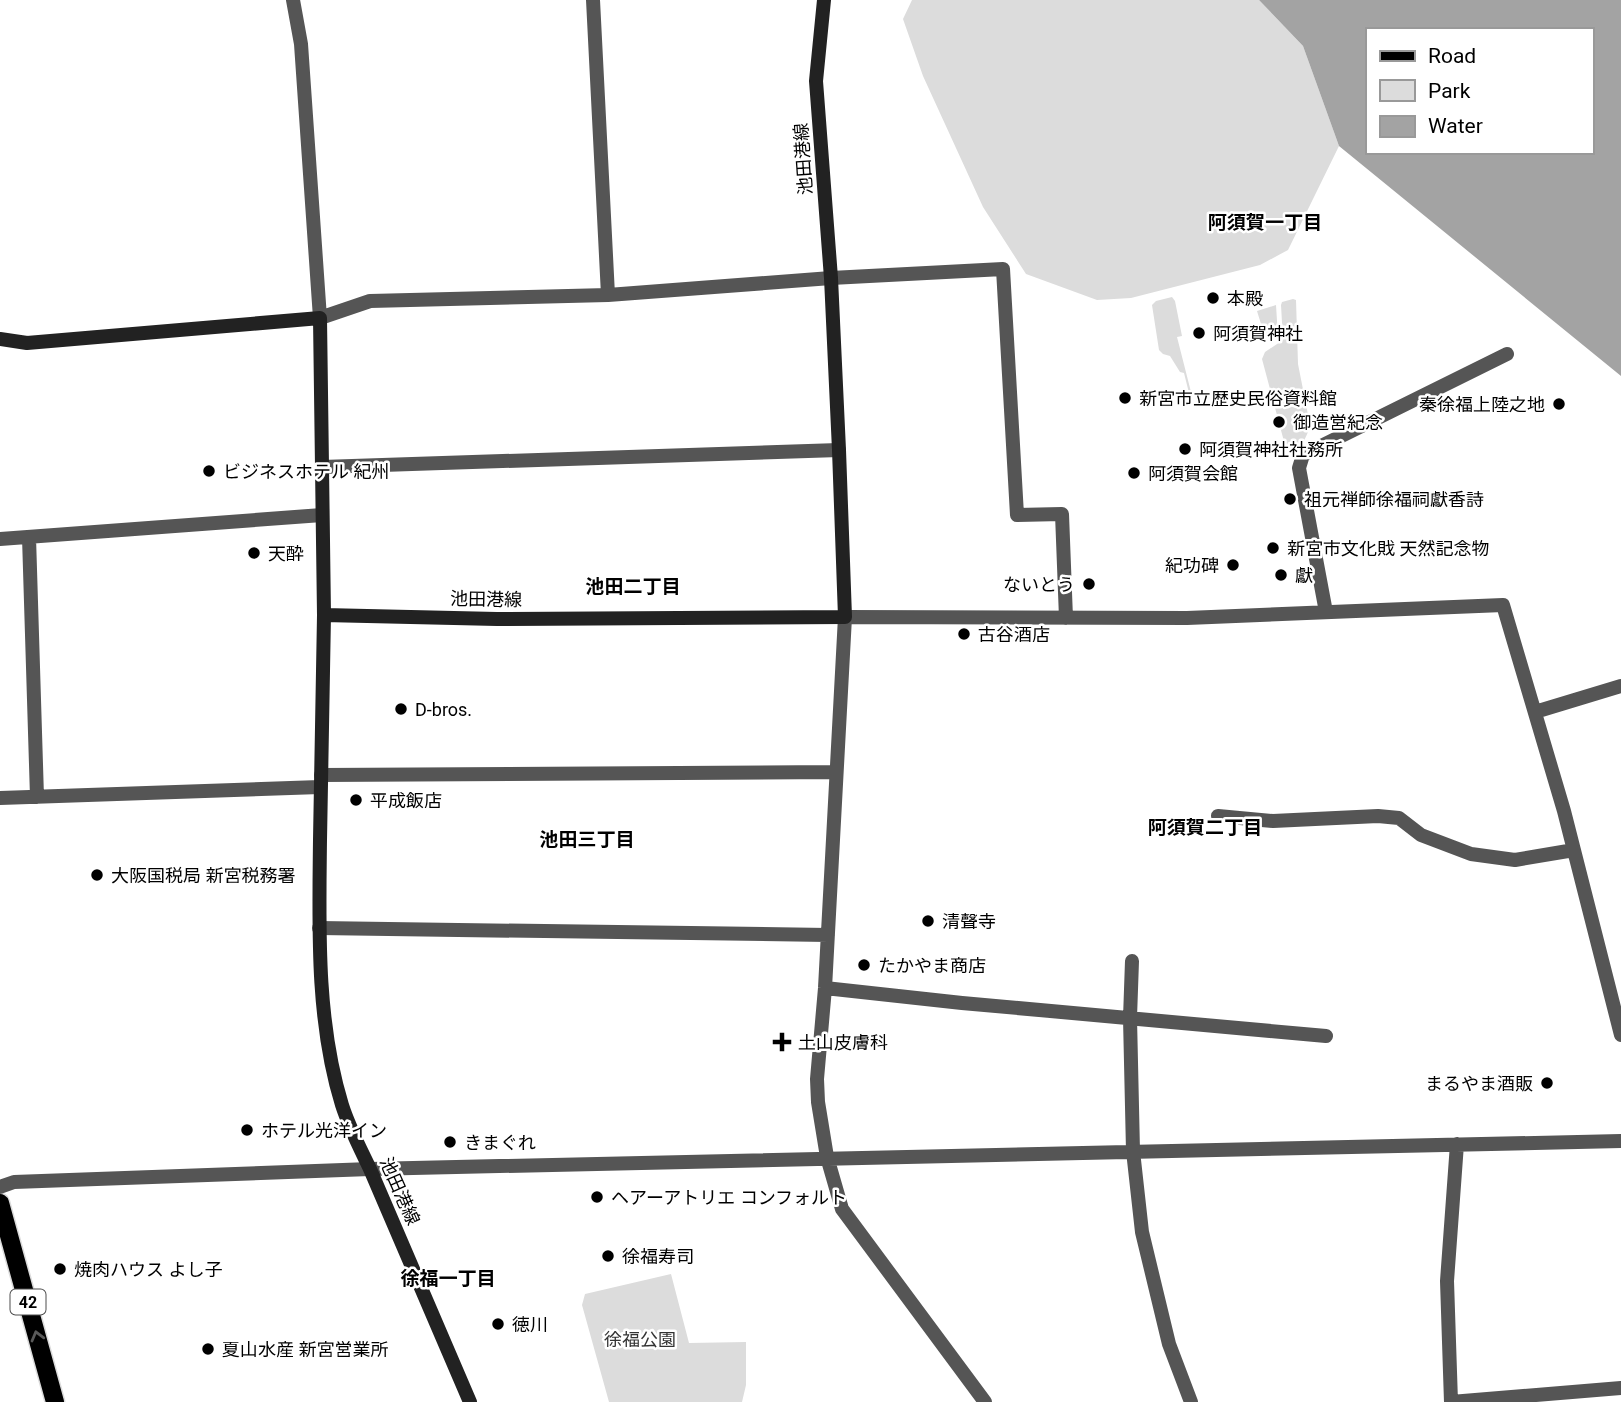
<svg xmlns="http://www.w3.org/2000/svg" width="1621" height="1402" viewBox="0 0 1621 1402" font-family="Roboto,'Noto Sans JP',sans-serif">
  <rect width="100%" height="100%" fill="#fff"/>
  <!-- green -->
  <path fill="#dcdcdc" d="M912,0H1259L1303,46L1339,146L1288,250L1260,265L1131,298L1097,300L1026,274L983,207L923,76L903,19Z
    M1172,297L1175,301L1182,336L1177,337L1191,392L1189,393L1184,373L1180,372L1170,356L1163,354L1159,350L1152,305L1156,301Z
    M1293,299L1296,300L1298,364L1310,425C1309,432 1299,455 1290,453C1288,453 1287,451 1286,449L1262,359L1265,352L1283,340L1281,305L1282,302Z
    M1276,305L1278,337L1270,339L1265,337L1257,311Z
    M671,1274L689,1343L746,1342V1385L742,1402H609L582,1305L585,1294Z"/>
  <!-- water -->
  <path fill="#a3a3a3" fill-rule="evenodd" d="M1259,0H1621V376L1339,146L1303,46ZM1367,30H1591V152H1367Z"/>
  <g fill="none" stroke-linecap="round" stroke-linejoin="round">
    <!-- primary casing -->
    <g stroke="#dbdbdb" stroke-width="21">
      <path id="primary" d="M0,1203L55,1402"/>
    </g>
    <!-- street -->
    <path stroke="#555" stroke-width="14" d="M293,0L301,44L320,318L370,301L608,295L831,278L1003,269L1017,515L1062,514L1066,618
      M593,0L608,295
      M322,467L839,450
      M29,537L37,797
      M0,539L322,515
      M1326,612L1299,468L1303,455L1507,354
      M1535,712L1621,686
      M321,775L836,772
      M0,798L320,787
      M1218,816L1273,821L1378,816L1399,818L1421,835L1471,854L1515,860L1574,850
      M319,928L828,935
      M1132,961L1130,1018L1133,1151L1142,1232L1169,1344L1191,1402
      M825,988L962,1003L1326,1036
      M1457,1144L1447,1281L1451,1402L1621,1388
      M0,1187L14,1182L370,1169L1621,1141
      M985,1402L842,1209L827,1157L818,1102L817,1079L825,988L845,617L1187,618L1503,605L1564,811L1621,1035"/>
    <!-- secondary -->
    <path stroke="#222" stroke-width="14" d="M0,339L27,343L320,318L324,615
      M470,1402L370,1169C360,1148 349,1127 342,1105C316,1021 319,927 320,840C321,765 322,690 324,615L497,619L845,617L839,450L831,278L816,81L824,0"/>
    <!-- primary -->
    <use href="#primary" stroke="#000" stroke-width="18"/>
  </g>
  <!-- one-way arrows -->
  <defs><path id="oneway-chevron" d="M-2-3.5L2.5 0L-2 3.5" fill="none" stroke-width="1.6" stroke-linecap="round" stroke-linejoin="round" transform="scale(1.75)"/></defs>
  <use stroke="#595959" href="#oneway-chevron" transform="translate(37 1336) rotate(-105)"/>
  <!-- markers -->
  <g fill="#000" stroke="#fff" stroke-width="2.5">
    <circle cx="1213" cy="298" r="7"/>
    <circle cx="1199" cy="333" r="7"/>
    <circle cx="1125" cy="398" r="7"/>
    <circle cx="1559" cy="404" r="7"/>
    <circle cx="1279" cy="422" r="7"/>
    <circle cx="1185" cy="449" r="7"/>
    <circle cx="209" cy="471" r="7"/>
    <circle cx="1134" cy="473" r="7"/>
    <circle cx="1290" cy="499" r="7"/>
    <circle cx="1273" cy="548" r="7"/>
    <circle cx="254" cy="553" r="7"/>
    <circle cx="1233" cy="565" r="7"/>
    <circle cx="1281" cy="575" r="7"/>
    <circle cx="1089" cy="584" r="7"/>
    <circle cx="964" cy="634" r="7"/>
    <circle cx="401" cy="709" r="7"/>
    <circle cx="356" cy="800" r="7"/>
    <circle cx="97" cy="875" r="7"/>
    <circle cx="928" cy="921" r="7"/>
    <circle cx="864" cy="965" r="7"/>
    <path d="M778.5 1031.5h7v7h7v7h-7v7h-7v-7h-7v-7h7z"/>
    <circle cx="1547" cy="1083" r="7"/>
    <circle cx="247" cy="1130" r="7"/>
    <circle cx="450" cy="1142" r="7"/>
    <circle cx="597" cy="1197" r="7"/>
    <circle cx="608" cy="1256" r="7"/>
    <circle cx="60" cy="1269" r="7"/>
    <circle cx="498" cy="1324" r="7"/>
    <circle cx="208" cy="1349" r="7"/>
  </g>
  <g text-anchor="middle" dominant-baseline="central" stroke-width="5" stroke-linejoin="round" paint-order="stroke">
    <!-- shield labels -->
    <rect fill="#fff" stroke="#4c4c4c" stroke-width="2" x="10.5" y="1289.5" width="35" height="25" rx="5"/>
    <g font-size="16" font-weight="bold" fill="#000">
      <text x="28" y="1302">42</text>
    </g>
    <!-- street labels -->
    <g font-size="18" fill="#000" stroke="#fff">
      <text transform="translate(803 159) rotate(-94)">池田港線</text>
      <text transform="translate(486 599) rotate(1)">池田港線</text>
      <text transform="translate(400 1191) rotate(66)">池田港線</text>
    </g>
    <!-- poi labels -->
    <g font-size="18" fill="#000" stroke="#fff" text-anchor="start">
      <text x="1227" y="298">本殿</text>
      <text x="1213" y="333">阿須賀神社</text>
      <text x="1139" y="398">新宮市立歴史民俗資料館</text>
      <text x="1545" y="404" text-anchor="end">秦徐福上陸之地</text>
      <text x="1293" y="422">御造営紀念</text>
      <text x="1199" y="449">阿須賀神社社務所</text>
      <text x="223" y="471">ビジネスホテル 紀州</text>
      <text x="1148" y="473">阿須賀会館</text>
      <text x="1304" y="499">祖元禅師徐福祠獻香詩</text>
      <text x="1287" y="548">新宮市文化戝 天然記念物</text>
      <text x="268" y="553">天酔</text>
      <text x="1219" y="565" text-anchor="end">紀功碑</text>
      <text x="1295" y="575">獻</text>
      <text x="1075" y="584" text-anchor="end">ないとう</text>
      <text x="978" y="634">古谷酒店</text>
      <text x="415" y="709">D-bros.</text>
      <text x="370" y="800">平成飯店</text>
      <text x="111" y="875">大阪国税局 新宮税務署</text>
      <text x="942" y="921">清聲寺</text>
      <text x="878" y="965">たかやま商店</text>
      <text x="798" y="1042">土山皮膚科</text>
      <text x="1533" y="1083" text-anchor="end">まるやま酒販</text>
      <text x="261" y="1130">ホテル光洋イン</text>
      <text x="464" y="1142">きまぐれ</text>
      <text x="611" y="1197">ヘアーアトリエ コンフォルト</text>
      <text x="622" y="1256">徐福寿司</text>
      <text x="74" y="1269">焼肉ハウス よし子</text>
      <text x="512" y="1324">徳川</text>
      <text x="222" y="1349">夏山水産 新宮営業所</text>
    </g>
    <!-- park labels -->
    <g font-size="18" fill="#333" stroke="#fff">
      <text x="640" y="1339">徐福公園</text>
    </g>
    <!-- neighbourhood labels -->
    <g font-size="19" font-weight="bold" fill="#000" stroke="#fff">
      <text x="1265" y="222">阿須賀一丁目</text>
      <text x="633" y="586">池田二丁目</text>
      <text x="1205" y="827">阿須賀二丁目</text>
      <text x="587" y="839">池田三丁目</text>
      <text x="448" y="1278">徐福一丁目</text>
    </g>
  </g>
  <!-- legend -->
  <rect x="1366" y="28" width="228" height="126" fill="#ffffff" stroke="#999999" stroke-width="2"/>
  <rect x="1380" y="51" width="35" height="10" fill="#000000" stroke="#999999" stroke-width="2"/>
  <text x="1428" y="63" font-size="21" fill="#000000">Road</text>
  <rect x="1380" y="80" width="35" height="21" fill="#dcdcdc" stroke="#999999" stroke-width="2"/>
  <text x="1428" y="98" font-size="21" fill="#000000">Park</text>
  <rect x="1380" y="116" width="35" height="21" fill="#a3a3a3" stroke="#999999" stroke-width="2"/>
  <text x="1428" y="133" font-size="21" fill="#000000">Water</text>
</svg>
